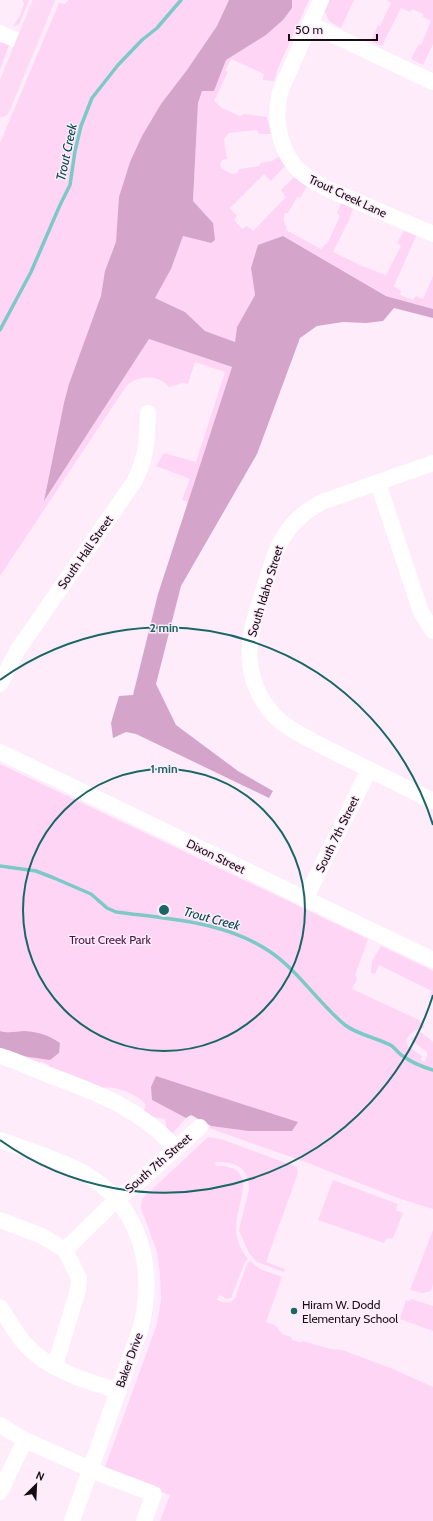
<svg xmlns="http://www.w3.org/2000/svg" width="433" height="1521" viewBox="0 0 433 1521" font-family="Cabin,sans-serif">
  <rect width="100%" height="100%" fill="#ffecfb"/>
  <!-- green -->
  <path fill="#fed5f5" d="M22,0H29L19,24L18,25L13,26L21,14L24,3Z
    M68,0H237L45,500L149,339L232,367L188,502L182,500L190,479L156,466L164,453L196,462L225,372L195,362L188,384L183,383L169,387C157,374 140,375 127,385L0,576V143L59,3L65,4Z
    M292,0H309L278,68L274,81L263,80L264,74L231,59L225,71L228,72L214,101L222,108L240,116L244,114L267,117L271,134H259L257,130L229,133L224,139L227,159L222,160L220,164L221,168L232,174L238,173L239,169L259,166L261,163L272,161L280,156L286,165L271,181L264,174L230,208L237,216L234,220L242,229L247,226L253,231L286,197L281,190L295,176L307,186L300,198L297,197L288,213H285C283,219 283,223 287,227L286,230L321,249L328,242L340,216L337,213L341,203L353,208L349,220L333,252L362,266L386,275L401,246L397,243L404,231L416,236L394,286L401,291L400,295L413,300L416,296L423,299L433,276V309L387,296L283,236L251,268L255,295L237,327L235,342L205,331L185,312L155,298L171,269L183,236L211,243L213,223L193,201L198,103L202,91H214L226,60L266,35L283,20L292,8Z
    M328,0H354L341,28L329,21L326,13L323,12Z
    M387,0H433V44L423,65L411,59L419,44L421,45L431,21L422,16L423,14L412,9L410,12L401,8L382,46L371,41L378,25L380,26L391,3Z
    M0,39L9,45L0,70Z
    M0,764L368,939L355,975L357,979L352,989L419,1020L424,1025V1028C417,1028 408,1035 406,1041L408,1046L422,1056L421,1060L425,1062L427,1055V1052L412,1041L411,1039L421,1032L433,1042V1209L398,1198L305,1162L209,1128L211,1126L248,1131L298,1122L156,1076L152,1100L186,1118L171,1135L167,1132L165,1119L151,1117L143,1113L146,1105C139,1095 115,1085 103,1088L48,1070L49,1065L41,1061L37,1067L18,1058L60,1043C49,1035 39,1032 25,1031C15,1031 10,1034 0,1031Z
    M381,946L433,971V996L429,998L432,991L379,965L375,974L371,973L372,961Z
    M208,1137L221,1139L297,1167L298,1173L266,1262L285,1269L284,1272L257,1262L249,1253L245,1245L239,1230L249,1189C249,1166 235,1162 215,1162L216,1166C263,1165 234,1205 236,1231C237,1241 242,1252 248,1259L245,1262L231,1298L227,1299L219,1295L217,1300C225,1303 229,1305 235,1298L247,1264L250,1261L260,1269L282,1277L266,1322L276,1326L282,1334L291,1337L292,1340L300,1342L303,1341L330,1349L342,1350L393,1369L433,1387V1521H160L170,1495L104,1470L157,1324L161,1300L160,1274L157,1252L141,1208L142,1199Z
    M333,1180L398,1204L396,1210L403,1213L393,1238L386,1239L384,1243L318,1220Z
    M433,1230V1284L431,1291L422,1293L410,1290Z
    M411,1299L433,1306V1331L400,1319L406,1300L410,1301Z"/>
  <!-- forest -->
  <path fill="#d5a4cb" d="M229,0H292V8L283,20L266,35L226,60L214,91H202L198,103L193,201L213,223L215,240L211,243L183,236L171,269L155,298L185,312L205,331L235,342L237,327L255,295L251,268L258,245L283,236L386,296L433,309V318L394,308L383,321L366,323L343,322L317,326L300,338L257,454L181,586L156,684L176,725L238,771L273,791L269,798L136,734L126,732L113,738L111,723L119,696L133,695L158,594L232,367L149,339L44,501L64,403L69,384L101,296L105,271L116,242L119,197L130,162L142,136L161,104L187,70L217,26Z
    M0,1031C10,1034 15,1031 25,1031C39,1032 49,1035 60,1043L59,1053L50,1060L22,1056L0,1051Z
    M156,1076L298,1122L292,1131H248L211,1126L191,1115L186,1118L152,1100L151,1087Z"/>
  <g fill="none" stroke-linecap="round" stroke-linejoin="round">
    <!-- stream -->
    <path stroke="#7cc9c8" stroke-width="3.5" d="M0,330L31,272L60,205L70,185L75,151L81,126L92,98L118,65L142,40L157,28L181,0
      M0,866L36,871L54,878L91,894L107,908L116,912C168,919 224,921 269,951C299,971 318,1003 345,1025C358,1035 378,1038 392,1046C396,1049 399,1054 403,1056C412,1063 423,1067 433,1070"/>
    <!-- minor -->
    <path stroke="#fff" stroke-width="16" d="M321,0L310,24L433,82
      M310,24L280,92C274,116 278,145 294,165C309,184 341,194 363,204C386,214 410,224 433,234
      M0,33L26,44
      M433,463L322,502C281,524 276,550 263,592C256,615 247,638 250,663C252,685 264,707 280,721C295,733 313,741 330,750C364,767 398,784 433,801
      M378,483L421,612L433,631
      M0,684L17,651L134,482C147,457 147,441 148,413
      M0,752L433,960
      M305,899L369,770
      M0,1056C17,1061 33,1069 49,1075C98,1093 139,1108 176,1148
      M0,1140C27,1150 56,1158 82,1172C140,1204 156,1266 141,1327L72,1521
      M0,1220L42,1236L65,1250L79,1278L78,1290L55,1366
      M65,1250L116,1200L134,1186L200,1127
      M0,1307C8,1319 16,1334 26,1345C50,1371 86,1381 119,1391
      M0,1425L25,1440L101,1474L154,1494L144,1521
      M0,1492L25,1440"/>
    <!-- major -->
    <path stroke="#fdd9f5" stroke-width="21" d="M0,107L44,0"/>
  </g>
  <!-- distance rings -->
  <g fill="none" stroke="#186766" stroke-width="2">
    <circle cx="164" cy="910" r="141"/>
    <path d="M433 995A282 282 0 0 1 0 1140M0 680A282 282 0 0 1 433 825"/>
  </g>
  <!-- markers -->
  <circle fill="#186766" stroke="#ffecfb" stroke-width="1.5" cx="294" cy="1311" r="4"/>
  <g text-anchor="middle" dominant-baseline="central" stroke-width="3" stroke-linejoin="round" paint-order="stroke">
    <!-- street labels -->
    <g font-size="12" fill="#150f14" stroke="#ffecfb">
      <text transform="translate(348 196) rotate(25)">Trout Creek Lane</text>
      <text transform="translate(85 552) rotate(-55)">South Hall Street</text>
      <text transform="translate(265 591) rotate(-73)">South Idaho Street</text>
      <text transform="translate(337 834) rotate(-64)">South 7th Street</text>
      <text transform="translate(216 856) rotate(26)">Dixon Street</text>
      <text transform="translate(158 1163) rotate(-41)">South 7th Street</text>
      <text transform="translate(129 1360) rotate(-70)">Baker Drive</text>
    </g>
    <!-- park labels -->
    <g font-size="12" fill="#4a1142" stroke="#ffecfb">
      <text x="110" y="939">Trout Creek Park</text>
    </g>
    <!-- poi labels -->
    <g font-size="12" fill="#150f14" stroke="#ffecfb" text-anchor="start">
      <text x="302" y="1304">Hiram W. Dodd<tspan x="302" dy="14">Elementary School</tspan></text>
    </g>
    <!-- water labels -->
    <g font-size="13" font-style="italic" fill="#034d4d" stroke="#ffecfb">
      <text transform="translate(66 152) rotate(-78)">Trout Creek</text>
      <text transform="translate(212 918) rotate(15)">Trout Creek</text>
    </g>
  </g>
  <circle cx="164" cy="910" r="6" fill="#186766" stroke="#ffecfb" stroke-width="2"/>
  <g font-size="12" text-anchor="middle" font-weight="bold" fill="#186766" stroke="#ffecfb" stroke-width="3" stroke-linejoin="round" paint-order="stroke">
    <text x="164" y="632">2 min</text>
    <text x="164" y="773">1 min</text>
  </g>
  <!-- north arrow -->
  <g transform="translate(36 1485) rotate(24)" stroke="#ffecfb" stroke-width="3" paint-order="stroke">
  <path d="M0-3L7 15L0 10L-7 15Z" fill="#150f14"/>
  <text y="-6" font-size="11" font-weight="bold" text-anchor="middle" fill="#150f14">N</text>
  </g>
  <!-- scale -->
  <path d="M289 34v6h88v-6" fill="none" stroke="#150f14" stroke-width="2"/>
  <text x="295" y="34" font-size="12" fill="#150f14" stroke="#ffecfb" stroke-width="3" paint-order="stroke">50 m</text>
</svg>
